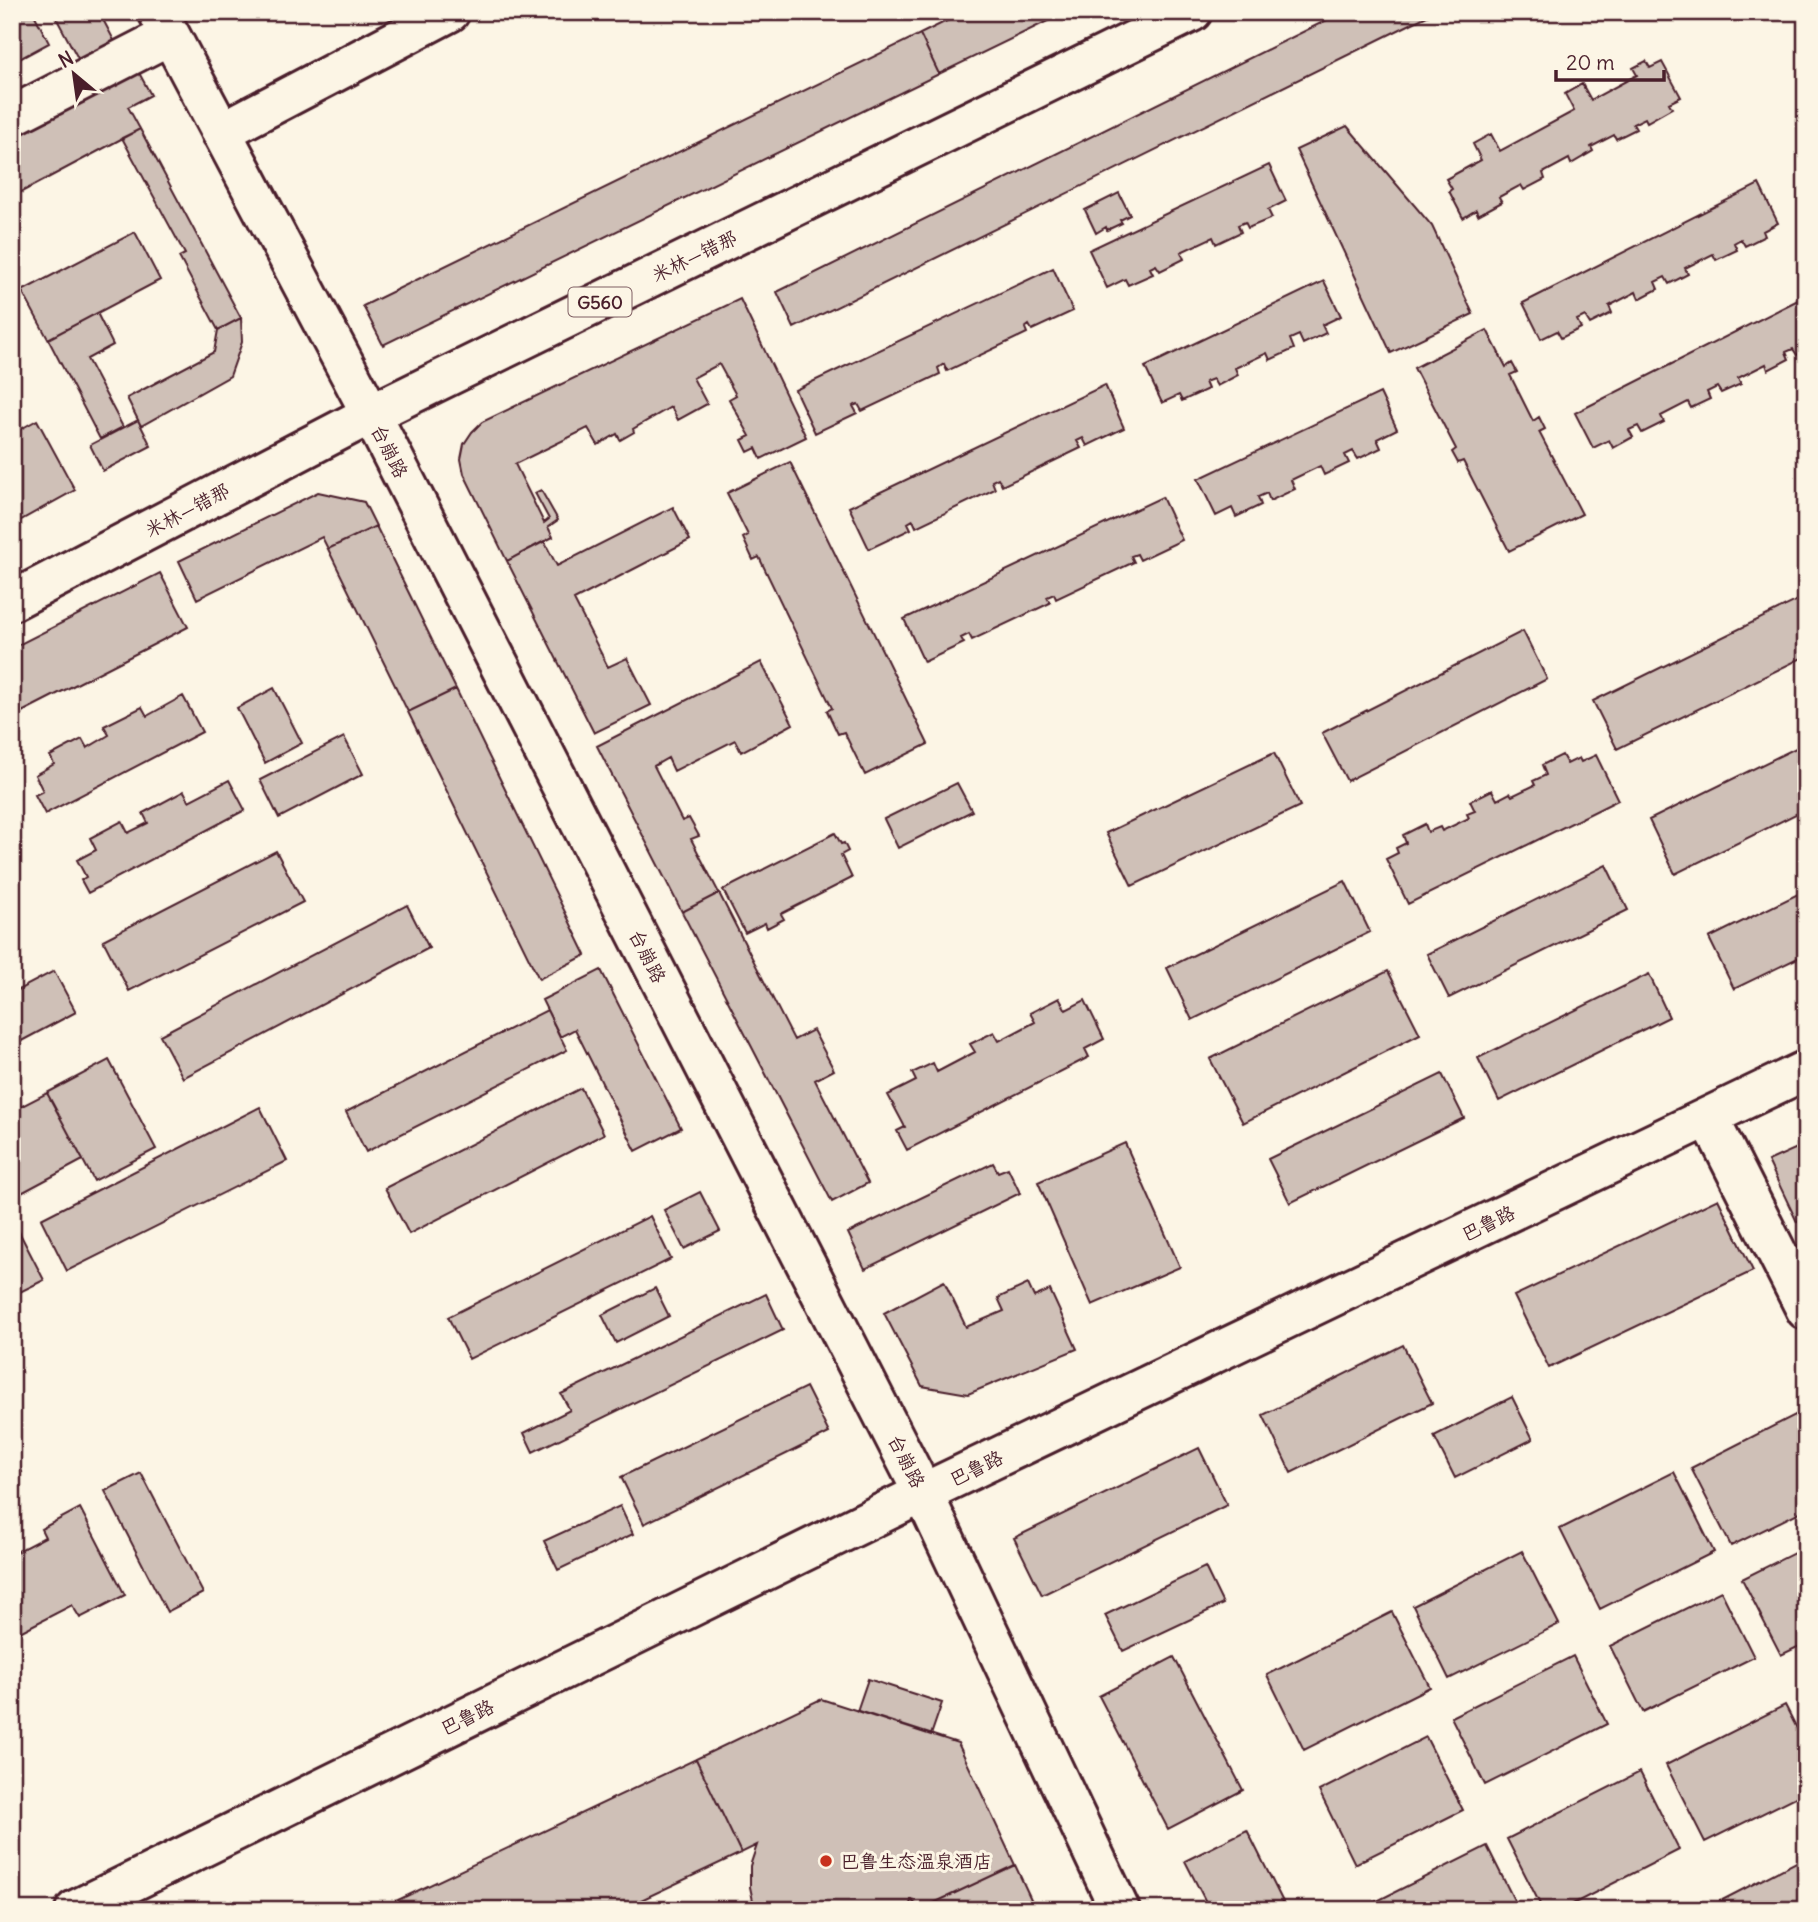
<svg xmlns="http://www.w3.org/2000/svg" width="1818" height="1922" viewBox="0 0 1818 1922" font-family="Delius,'LXGW WenKai TC',sans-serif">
  <rect width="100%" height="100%" fill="#fcf5e5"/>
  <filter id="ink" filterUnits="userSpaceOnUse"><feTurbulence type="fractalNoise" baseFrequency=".0143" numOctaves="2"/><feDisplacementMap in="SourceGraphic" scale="14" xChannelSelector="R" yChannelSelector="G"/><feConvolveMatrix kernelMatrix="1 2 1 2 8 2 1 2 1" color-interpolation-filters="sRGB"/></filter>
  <g filter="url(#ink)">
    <!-- building -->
    <path fill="#cfc0b7" stroke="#4a1f2b" stroke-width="2" d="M12,12H33L49,43L12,63Z
      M53,12H99L117,46L81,64Z
      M965,12H1066L939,74L920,34Z
      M1343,12H1435L794,328L777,292Z
      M920,34L939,74L383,345L363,306Z
      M1646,61L1650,68L1662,62L1681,97L1669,103L1672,108L1647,122L1645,118L1633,124L1636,129L1616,139L1614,135L1591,147L1593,151L1571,164L1569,159L1543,173L1545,179L1524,190L1521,185L1499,197L1502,202L1478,215L1476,210L1463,218L1449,191L1452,189L1446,179L1481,160L1473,144L1491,134L1500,151L1574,111L1565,94L1582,84L1591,100L1637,75L1633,68Z
      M138,71L151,95L128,107L140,129L12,197V139Z
      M1347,126L1432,226L1473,314L1391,353L1296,150Z
      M140,129L241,318L218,330L179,257L185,254L122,138Z
      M1269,165L1286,201L1268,210L1272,218L1248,228L1245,222L1238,225L1241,232L1216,244L1213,237L1181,252L1184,259L1160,271L1156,265L1150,268L1153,274L1128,285L1125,279L1107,288L1089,250Z
      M1759,184L1778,223L1763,231L1765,236L1745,246L1741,239L1734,243L1737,250L1716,260L1713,254L1685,268L1688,274L1669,284L1665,277L1655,282L1658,289L1639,299L1636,292L1609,306L1612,313L1590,324L1585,316L1577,320L1581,328L1561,338L1557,331L1541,339L1523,303Z
      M1119,193L1130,215L1120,220L1122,223L1107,230L1106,227L1096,233L1085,210Z
      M135,232L160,280L48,339L22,291Z
      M1053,268L1073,311L1032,330L1029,325L1025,328L1027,333L947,371L944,364L938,368L940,374L862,411L858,404L853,406L857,413L815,433L795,390Z
      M1324,281L1341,316L1322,325L1326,333L1303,344L1299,335L1290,339L1294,349L1270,360L1267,353L1235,368L1238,375L1217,386L1213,379L1205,382L1208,389L1182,401L1179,395L1162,403L1145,367Z
      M1806,296V351L1797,355L1793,349L1786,352L1789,359L1768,370L1766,364L1738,378L1741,384L1721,393L1717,387L1707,392L1710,399L1691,408L1688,402L1661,416L1664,422L1642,433L1638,426L1629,430L1633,437L1613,448L1609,440L1593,448L1575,413Z
      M740,299L806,437L761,459L756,448L748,452L742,440L750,436L729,399L736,395L719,364L693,378L707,404L678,420L671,407L633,429L634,432L620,440L617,434L598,445L588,428L515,464L544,523L549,519L535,493L541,490L558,520L548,527L553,537L507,561L464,474L461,459L464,444L472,432L482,422Z
      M97,313L113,345L87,359L123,427L100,439L48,339Z
      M241,318L242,342L230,376L141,426L127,398L214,352L218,330Z
      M1487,330L1506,367L1512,363L1517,372L1510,375L1533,421L1539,417L1545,429L1539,432L1582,514L1509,551L1463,461L1458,463L1452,452L1456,449L1414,368Z
      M1105,385L1124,428L1087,446L1083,438L1077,441L1081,448L1002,486L998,478L992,481L995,489L916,527L913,520L908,523L911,529L869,549L849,507Z
      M1380,393L1397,429L1377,439L1381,448L1358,459L1353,451L1345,455L1349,463L1324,475L1320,466L1291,480L1295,489L1270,501L1267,493L1258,497L1261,505L1236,517L1232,508L1216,516L1198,479Z
      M37,420L75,490L12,525V434Z
      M138,420L151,446L103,471L90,445Z
      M790,462L928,744L865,775L844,732L838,734L827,711L832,708L759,557L753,560L743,538L748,535L727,493Z
      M318,492L364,502L376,526L328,549L322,537L197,599L179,561Z
      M1162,497L1182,540L1140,560L1137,554L1131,556L1134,562L1056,599L1054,594L1047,597L1050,603L972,640L969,634L961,638L964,643L924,662L904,619Z
      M673,507L690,540L574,600L608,667L627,658L651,705L594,733L507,561L544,541L557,566Z
      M376,526L456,689L408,712L328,549Z
      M160,573L188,627L12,717V648Z
      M1806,596V656L1617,749L1593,701Z
      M1523,631L1547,679L1347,781L1322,733Z
      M761,662L793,724L741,752L735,740L674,771L668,758L654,766L682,821L689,818L699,836L691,839L719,893L682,912L597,746Z
      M274,688L302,743L265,763L237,708Z
      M456,689L586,955L539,979L408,712Z
      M183,696L202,732L45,814L35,795L43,791L35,775L54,764L50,756L82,739L87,748L109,735L104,726L142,707L147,716Z
      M344,737L363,774L279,818L260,780Z
      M1806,743V809L1675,874L1649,820Z
      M1274,753L1300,806L1132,886L1106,833Z
      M1562,755L1567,764L1579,758L1581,762L1596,755L1618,800L1408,904L1386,859L1398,853L1396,848L1406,843L1403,835L1425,824L1428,832L1440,827L1442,831L1469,818L1467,814L1475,811L1470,801L1492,790L1497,800L1510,793L1512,796L1535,785L1533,781L1546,775L1542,765Z
      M229,780L245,810L88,893L81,880L86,877L77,860L96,850L90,838L122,821L128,833L148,823L143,813L184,791L189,801Z
      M957,783L972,811L898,848L884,819Z
      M835,833L841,844L844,843L848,851L841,855L852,878L781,914L784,919L767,928L765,923L745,933L723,890Z
      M276,851L303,902L129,991L103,940Z
      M1606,865L1628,910L1449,998L1427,954Z
      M1345,881L1370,932L1192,1020L1167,968Z
      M1806,890V954L1734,989L1709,938Z
      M719,893L794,1040L813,1030L834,1070L815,1080L868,1183L832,1202L682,912Z
      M407,905L429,948L183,1078L160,1035Z
      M601,970L681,1128L636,1151L575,1029L560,1037L542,1000Z
      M54,971L76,1012L12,1046V993Z
      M1388,971L1420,1034L1243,1123L1210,1059Z
      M1649,974L1669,1017L1499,1101L1478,1058Z
      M1059,998L1066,1010L1085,1000L1104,1039L1085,1049L1089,1057L907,1150L897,1131L905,1127L888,1095L916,1081L912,1073L933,1063L937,1072L975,1052L970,1044L994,1032L999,1041L1035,1022L1030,1013Z
      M547,1010L567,1050L366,1152L346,1112Z
      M109,1060L156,1149L94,1181L47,1093Z
      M1442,1074L1464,1118L1290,1203L1268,1159Z
      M581,1088L604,1134L409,1234L385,1188Z
      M47,1093L83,1160L12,1198V1111Z
      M260,1107L287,1161L67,1271L41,1219Z
      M1125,1143L1180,1267L1092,1305L1038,1182Z
      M1806,1144V1218L1797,1222L1768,1161Z
      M993,1163L998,1172L1008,1168L1020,1193L865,1269L848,1233Z
      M700,1192L720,1231L684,1249L664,1210Z
      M1718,1199L1753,1271L1549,1368L1514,1296Z
      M650,1216L671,1259L469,1359L448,1317Z
      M15,1224L44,1280L12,1296V1226Z
      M944,1281L966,1327L1004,1311L998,1298L1028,1284L1034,1297L1050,1290L1077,1349L968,1394L922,1386L884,1313Z
      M655,1288L669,1316L616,1343L602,1315Z
      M766,1294L783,1330L533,1452L524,1433L570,1410L561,1394Z
      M1403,1345L1432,1403L1291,1473L1263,1415Z
      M806,1387L829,1433L644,1524L621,1477Z
      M1512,1397L1533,1439L1455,1478L1434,1436Z
      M1803,1411L1806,1416V1509L1731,1546L1691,1468Z
      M1199,1448L1227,1505L1042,1595L1014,1538Z
      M12,1452L22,1472L12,1477Z
      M1674,1472L1714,1552L1600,1609L1560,1529Z
      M141,1473L203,1593L167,1612L105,1491Z
      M620,1506L633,1534L558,1570L544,1541Z
      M80,1508L125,1595L80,1618L72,1605L12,1636V1554L45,1537L41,1529Z
      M1806,1547V1643L1781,1655L1742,1579Z
      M1522,1551L1559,1624L1449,1679L1413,1606Z
      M1205,1567L1223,1604L1123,1651L1105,1615Z
      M1721,1591L1754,1657L1643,1712L1610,1646Z
      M1392,1612L1430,1687L1304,1750L1267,1675Z
      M1573,1656L1607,1724L1485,1785L1451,1717Z
      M1174,1657L1243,1790L1168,1829L1099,1696Z
      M868,1679L942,1703L931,1735L857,1711Z
      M821,1699L958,1743L1015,1865L921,1909L911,1900L909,1910H755L750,1887V1866L757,1845L741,1853L696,1759Z
      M1785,1705L1806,1746V1792L1705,1842L1666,1765Z
      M1426,1737L1463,1810L1355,1864L1319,1791Z
      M696,1759L741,1853L620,1910H377Z
      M1640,1772L1679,1850L1561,1910H1543L1507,1839Z
      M1247,1830L1287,1910H1210L1185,1861Z
      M1487,1846L1519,1910H1364L1363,1908Z
      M1804,1858L1806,1862V1910H1703Z
      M1015,1865L1036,1910H921V1909Z"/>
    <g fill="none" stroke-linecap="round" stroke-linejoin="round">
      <!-- minor casing -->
      <g stroke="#4a1f2b" stroke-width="44">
        <path id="minor" d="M158,12L371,414L923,1493L1120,1910
          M12,116L170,35
          M221,132L450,12
          M1709,1118L1806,1310
          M75,1910L923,1493L1806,1070"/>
      </g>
      <!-- highway casing -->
      <g stroke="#4a1f2b" stroke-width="44">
        <path id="highway" d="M12,601L371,414L1192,12"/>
      </g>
      <!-- minor -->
      <use href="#minor" stroke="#fcf5e5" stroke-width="38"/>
      <!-- highway -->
      <use href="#highway" stroke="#fcf5e5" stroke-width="38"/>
    </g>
  </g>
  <!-- markers -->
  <circle fill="#c8321e" stroke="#fcf5e5" stroke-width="2.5" cx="826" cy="1861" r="7"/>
  <g text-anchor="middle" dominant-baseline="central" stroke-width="6" stroke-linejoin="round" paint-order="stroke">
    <!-- shield labels -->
    <rect fill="#fcf5e5" stroke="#7f5f63" stroke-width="2" x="568.5" y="287.5" width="63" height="29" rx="5"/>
    <g font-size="18" font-weight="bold" fill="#4a1f2b">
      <text x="600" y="302">G560</text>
    </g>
    <!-- street labels -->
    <g font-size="19" fill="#4a1f2b" stroke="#fcf5e5">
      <text transform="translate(694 256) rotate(-26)">米林—错那</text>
      <text transform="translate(390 451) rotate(63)">台崩路</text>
      <text transform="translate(187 510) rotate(-28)">米林—错那</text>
      <text transform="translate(648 956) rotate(63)">台崩路</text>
      <text transform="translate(1488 1223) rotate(-26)">巴鲁路</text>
      <text transform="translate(907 1461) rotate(63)">台崩路</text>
      <text transform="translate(976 1468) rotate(-26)">巴鲁路</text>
      <text transform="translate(467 1717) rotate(-26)">巴鲁路</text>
    </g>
    <!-- poi labels -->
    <g font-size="19" fill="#4a1f2b" stroke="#fcf5e5" text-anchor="start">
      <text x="840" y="1861">巴鲁生态温泉酒店</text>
    </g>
  </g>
  <!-- margin -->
  <rect width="1818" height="1922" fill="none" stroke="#fcf5e5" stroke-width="42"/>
  <rect x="21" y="21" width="1776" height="1880" fill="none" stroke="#4a1f2b" stroke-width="2.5" filter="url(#ink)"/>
  <!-- north arrow -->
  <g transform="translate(74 74) rotate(331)" stroke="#fcf5e5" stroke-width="5" paint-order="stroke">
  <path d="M0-5L12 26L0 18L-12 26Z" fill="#4a1f2b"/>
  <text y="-10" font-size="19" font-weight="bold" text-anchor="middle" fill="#4a1f2b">N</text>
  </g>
  <!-- scale -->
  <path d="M1556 70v10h108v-10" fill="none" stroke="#4a1f2b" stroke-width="3.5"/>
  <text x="1566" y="70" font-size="21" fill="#4a1f2b" stroke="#fcf5e5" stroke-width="5" paint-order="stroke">20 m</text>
</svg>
